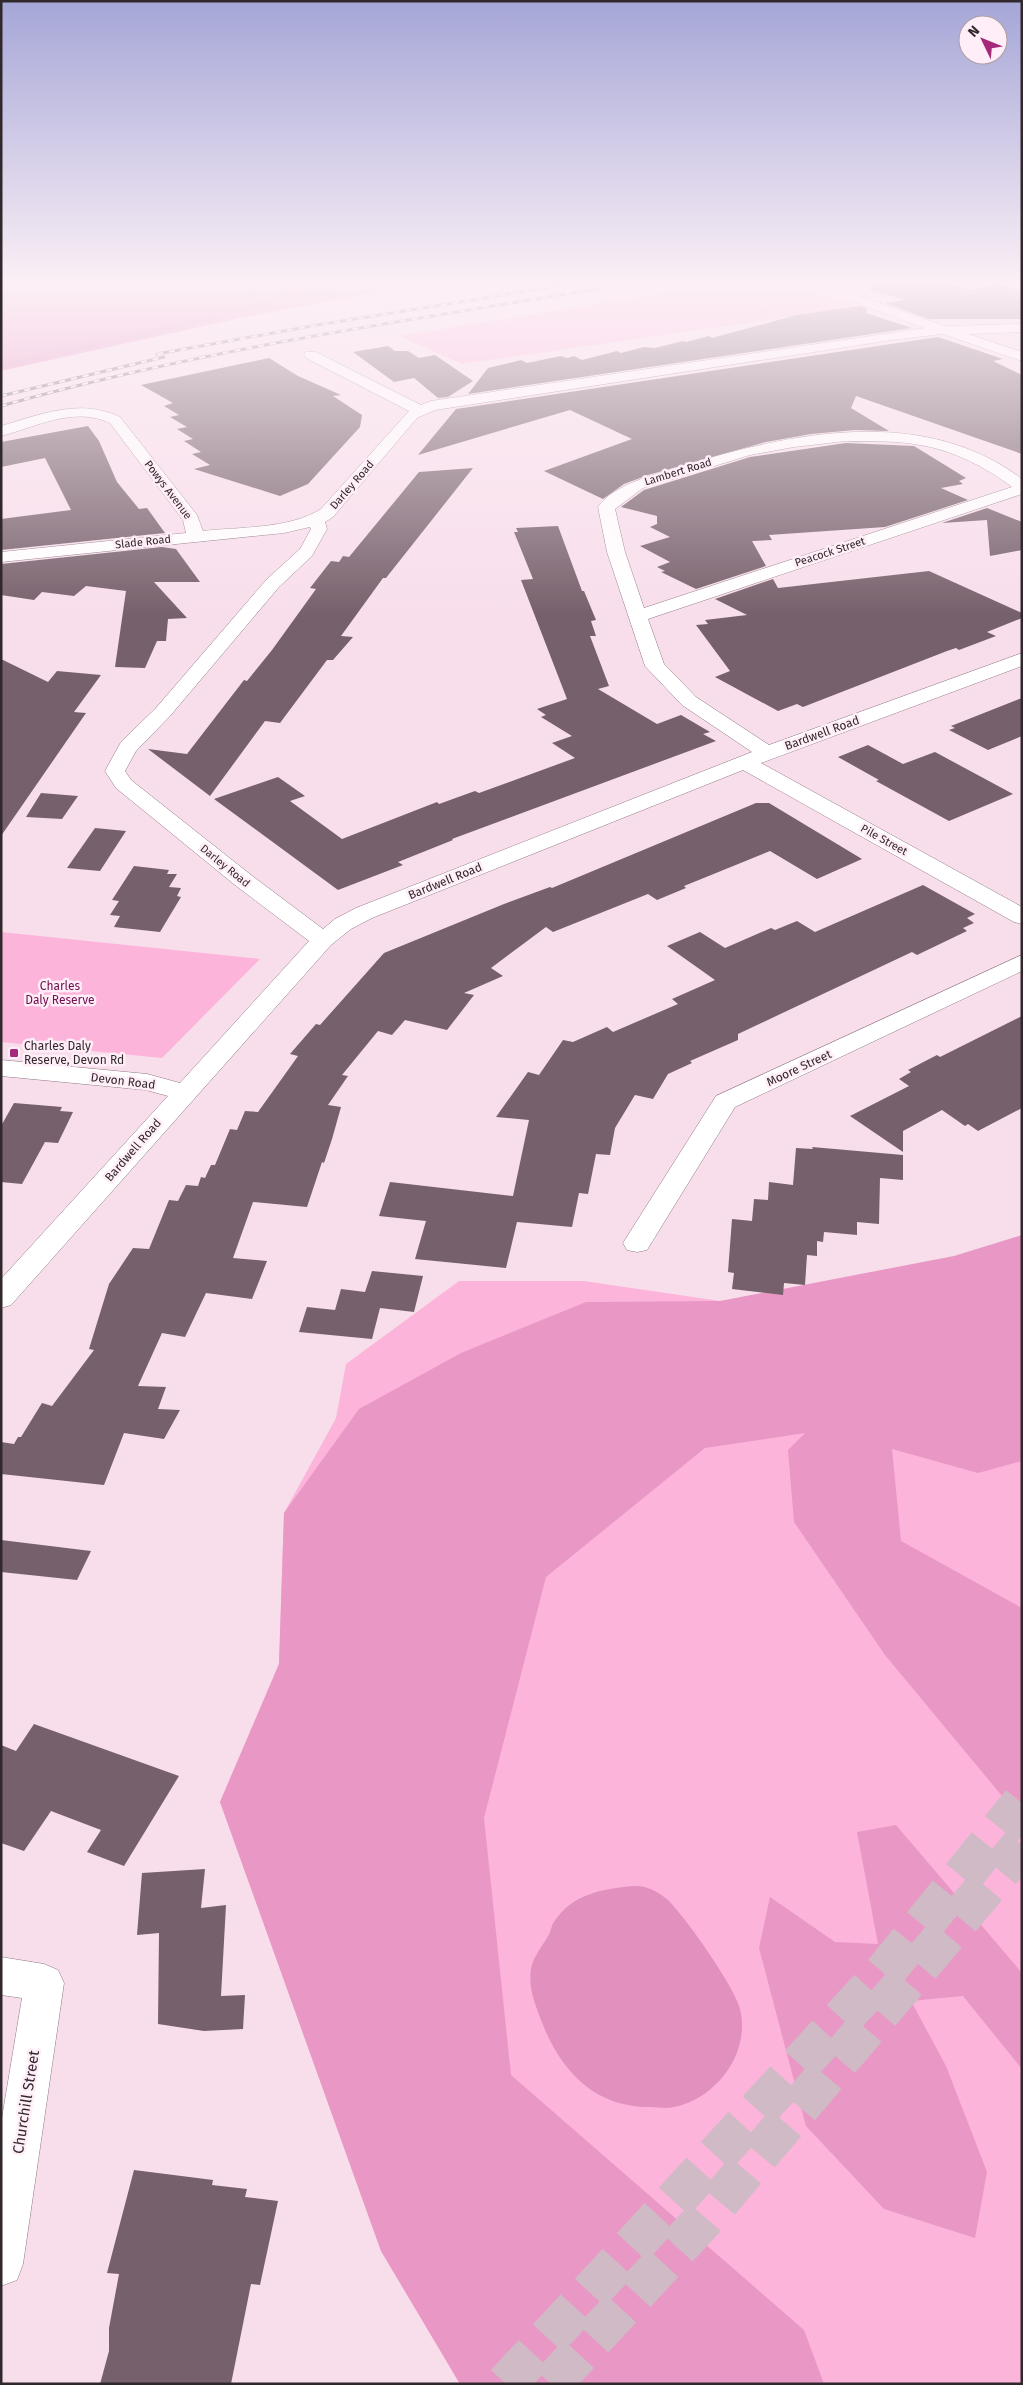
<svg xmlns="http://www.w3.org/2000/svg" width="1023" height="2385" viewBox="0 0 1023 2385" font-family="'Fira Sans',sans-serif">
  <rect width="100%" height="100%" fill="#f8deeb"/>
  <!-- green -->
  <path fill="#fcb4db" d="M714,281H787L858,307L462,364L399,336L663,293Z
    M1,932L260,959L162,1058L1,1042Z
    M1022,1260V2384H460L381,2251L220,1802L279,1664L284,1513L336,1418L346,1364L459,1281H584L720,1301Z"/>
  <!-- forest -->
  <path fill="#e997c5" d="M1,281H433L245,317L1,371Z
    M1022,1235V1461L978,1473L892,1449L901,1541L1022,1608V1816L1007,1802L885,1655L794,1522L788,1450L805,1433L705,1448L546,1577L484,1818L511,2075L804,2330L824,2384H460L381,2251L220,1802L279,1664L284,1513L359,1409L461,1353L586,1302L720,1301L954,1256Z
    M896,1825L1022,1973V2069L963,1996L911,2001L946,2066L987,2172L975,2238L884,2209L806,2126L759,1948L770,1897L835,1942L878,1944L857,1832Z"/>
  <!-- water -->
  <path fill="#e290be" d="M633,1886C646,1885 657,1891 667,1899C684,1915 735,1987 740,2009C751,2053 716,2099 674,2107C666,2109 658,2107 651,2107C594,2108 560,2070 541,2020C535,2004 528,1987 531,1969C533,1957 542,1947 548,1936C551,1932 551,1926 554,1922C572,1894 602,1889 633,1886Z"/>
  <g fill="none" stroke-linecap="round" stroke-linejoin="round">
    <!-- stream -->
    <path stroke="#e290be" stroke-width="5.5" d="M1,366L192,323L297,294L390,281"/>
  </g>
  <!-- building -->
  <path fill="#76606b" d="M870,281H943L969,290L999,284L1022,292V319H929L885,303L906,300L869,290Z
    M860,306L867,309L866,313L912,328L468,394L488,368L521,360L527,363L561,356L567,358L574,356L582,360L617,351L621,353L644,347L655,348L683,341L686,342L709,336L712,338L797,315Z
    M938,337L1003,359L993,361L1022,375V454L856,396L851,408L889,431L855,430L811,434L766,442L648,475L624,484L603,499L544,471L632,439L570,410L418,455L456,409Z
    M388,346L395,351H408L419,358L435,355L473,381L448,397L438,398L414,378L394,382L353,352Z
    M269,358L298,376L341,395L333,396L362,415L360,427L308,484L280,496L194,469L210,465L192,454L201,452L184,441L193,439L177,429L187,427L170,417L179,415L164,406L173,403L141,385Z
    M88,426L99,441L117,482L139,509L147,508L165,533L1,550V519L71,510L45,458L1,467V442Z
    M846,443L914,446L966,478L959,481L963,484L941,488L968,500L885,527L769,535L772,540L752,541L766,566L696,589L661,572L665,571L657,567L670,562L640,546L670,537L650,527L657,524V516L621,507L644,490L750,457Z
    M473,468L386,578H383L341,636L353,637L333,660H327L280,723L265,721L210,796L148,749L187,754L244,680L247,681L272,650L316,589L310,588L331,561L339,562L343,556L349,557L419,472Z
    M987,508L1022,522V550L990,556L987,520L942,523Z
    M558,526L582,591H584L596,620L591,621L596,636H590L609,686L598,689L657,724L681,715L710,732L703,734L716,741L452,839L453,840L398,862L403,865L338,890L214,799L278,777L305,796L290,801L342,839L437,802L439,804L475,791L479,793L575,758L552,743L572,736L541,717L546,715L537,709L597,689L567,699L521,580L533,579L514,532H518L516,528Z
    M162,547L176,549L200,582H154L187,618L168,619L166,641H157L145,668L115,667L126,591L86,586L74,596L42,592L34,600L1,595V564Z
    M929,571L1022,613V618L987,632L996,636L959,650L956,648L947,651L803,707L797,704L778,711L715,677L730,671L696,625L708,624L705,620L747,615L715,599L773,579L778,588Z
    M1,659L48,682L57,671L101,675L74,712L86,713L1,836Z
    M1022,698V736L988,750L949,730L955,728L951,726Z
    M868,745L903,764L935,752L1013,794L949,821L876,781L879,780L838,757Z
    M41,793L78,796L62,819L26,817Z
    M756,803H769L862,859L817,879L770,851L684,886L686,888L657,900L648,894L553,932L546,927L491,968L503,976L464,993L474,995L447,1030L405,1020L392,1035L378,1031L342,1075L348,1076L328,1105L341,1107L332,1139L324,1163L322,1162L307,1207L253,1202L233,1258L267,1261L252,1299L206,1293L185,1337L162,1333L138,1386L166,1387L158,1409L180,1410L164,1439L124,1433L104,1485L1,1474V1442L14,1444L18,1437H21L42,1403L52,1406L94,1350L89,1349L109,1284L133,1248L149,1249L169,1200L178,1201L186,1185L198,1186L201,1177L205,1178L211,1165H215L230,1129L237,1130L245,1111L258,1112L298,1056L290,1054L316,1024L320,1025L384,953L504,904L550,887L552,888Z
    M95,828L126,831L100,871L67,868Z
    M134,866L169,870L167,874H177L169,887L181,888L177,896L181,897L160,932L114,927L120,916L110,915L119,901L112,900Z
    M923,885L975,914L967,918L974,923L963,928L967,931L917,955L912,952L738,1034V1040L690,1061L692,1063L668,1074L653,1099L635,1095L615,1128L610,1155L596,1154L588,1194L579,1193L572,1227L517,1222L506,1268L415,1259L426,1221L379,1216L390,1182L513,1196L529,1120L496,1117L528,1072L539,1075L563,1040L573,1042L607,1027L613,1032L678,1004L672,999L715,980L667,946L700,932L725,948L771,928L775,930L797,921L815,932Z
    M1022,1016V1108L978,1131L968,1124L965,1126L942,1110L903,1131V1152L850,1116L909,1086L899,1079L911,1072L908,1070L937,1055L940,1057Z
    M14,1103L62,1107L60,1111L73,1112L58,1143L45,1142L22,1184L1,1182V1126Z
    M812,1147L903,1155V1180L880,1178L879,1224L857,1222V1235L824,1232L823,1242L817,1241V1256L807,1255L805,1285L784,1283L783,1295L732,1289L734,1273L728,1272L732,1219L752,1221L754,1199L768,1200L769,1182L793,1185L796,1148L813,1149Z
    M372,1271L423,1276L414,1312L380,1308L372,1339L299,1332L307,1307L335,1310L341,1289L365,1292Z
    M1,1540L91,1551L77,1580L1,1572Z
    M34,1724L179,1776L124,1866L87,1852L101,1830L51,1811L24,1851L1,1843V1745L16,1751Z
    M205,1869L201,1908L226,1905L221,1996L245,1995L243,2029L204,2031L158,2024L159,1933L137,1935L142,1873Z
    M134,2170L213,2180L212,2185L247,2189L245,2197L278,2201L260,2285L251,2284L231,2384H100L109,2351V2328L119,2274L107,2273Z"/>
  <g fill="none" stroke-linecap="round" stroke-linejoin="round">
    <!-- highway-tunnel -->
    <path stroke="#d0bac5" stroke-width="41" stroke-dasharray="41 21" stroke-linecap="butt" d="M506,2384L884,1973L1022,1803
      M551,2384L705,2218L1022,1845"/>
    <!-- minor casing -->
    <g stroke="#8f7884" stroke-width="1">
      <path id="minor" d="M796,281H816L945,326L1022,324V332L968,334L1022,352V361L943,334L892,340L435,410L417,418L333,517L325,522L327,529L312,556L279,587L170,716L136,751L125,771L131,780L251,875L323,929L335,919L356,908L752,752L682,705L645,666L607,552L598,507C614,484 656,474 682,466C790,433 923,404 1022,479V494L648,619L664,664L696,697L769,745L1022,653V666L761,763L1022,907V924L1014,922L743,770L372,918L351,929L331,945L11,1305L1,1308V1279L168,1096L146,1090L1,1076V1060L147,1074L180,1083L309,941L235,885L116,788L105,771L121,742L156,708L267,579L300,549L311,529L310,527L284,533L1,562V552L186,533L183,520L110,423C74,406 36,427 1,436V426C41,414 81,398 120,417L197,515L203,531C239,527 290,529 321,509L409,411L306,358L304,355L306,352H316L421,405L431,401L925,328ZM846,441C870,442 896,440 920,445C952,450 986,467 1012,487L644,608L625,552L615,509L643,488L750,455L794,447Z
        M1022,955V971L735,1107L647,1250L637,1252L627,1250L623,1243L716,1096Z
        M1,1957L44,1964L58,1970L64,1983L23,2264L17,2280L1,2286V2124L22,1998L1,1995Z"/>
    </g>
    <!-- minor -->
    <use href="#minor" fill="#fff" fill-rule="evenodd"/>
    <!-- rail casing -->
    <g stroke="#81727a" stroke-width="3">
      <path id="rail" d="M157,354L317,325L591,281
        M1,396L164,357
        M1,406C212,346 431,317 647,281"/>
    </g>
    <!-- rail -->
    <use href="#rail" stroke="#ffeef7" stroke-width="2" stroke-dasharray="6" stroke-linecap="butt"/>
  </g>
  <!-- sky -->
  <linearGradient id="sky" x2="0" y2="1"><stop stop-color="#a5a6d7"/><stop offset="0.46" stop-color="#fcf0f6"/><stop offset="1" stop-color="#fcf0f6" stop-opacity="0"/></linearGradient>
  <rect width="1023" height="615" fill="url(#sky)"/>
  <!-- markers -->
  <rect fill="#a5287a" stroke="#ffeef7" stroke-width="2" x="9" y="1048" width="10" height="10" rx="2.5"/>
  <g text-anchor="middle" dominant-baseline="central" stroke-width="5" stroke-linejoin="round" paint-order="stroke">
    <!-- far-street labels -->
    <g font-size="11" fill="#31282d" stroke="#ffeef7">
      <text transform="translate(678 472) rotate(-17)">Lambert Road</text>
      <text transform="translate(352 485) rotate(-49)">Darley Road</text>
      <text transform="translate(168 490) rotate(53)">Powys Avenue</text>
      <text transform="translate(143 542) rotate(-6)">Slade Road</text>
      <text transform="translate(830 552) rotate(-18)">Peacock Street</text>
      <text transform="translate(884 840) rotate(29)">Pile Street</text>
      <text transform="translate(225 866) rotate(39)">Darley Road</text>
    </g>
    <!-- street labels -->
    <g font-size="12" fill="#31282d" stroke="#ffeef7">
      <text transform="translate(822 733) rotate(-20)">Bardwell Road</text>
      <text transform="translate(445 881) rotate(-22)">Bardwell Road</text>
      <text transform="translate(799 1068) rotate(-25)">Moore Street</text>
      <text transform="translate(123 1081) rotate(7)">Devon Road</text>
      <text transform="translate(133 1150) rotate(-49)">Bardwell Road</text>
    </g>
    <!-- park labels -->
    <g font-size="12" fill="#6f0e50" stroke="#ffeef7">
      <text x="60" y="986">Charles<tspan x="60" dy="14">Daly Reserve</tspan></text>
    </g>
    <!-- poi labels -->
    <g font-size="12" fill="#31282d" stroke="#ffeef7" text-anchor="start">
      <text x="24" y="1046">Charles Daly<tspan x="24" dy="14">Reserve, Devon Rd</tspan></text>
    </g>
    <!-- near-street labels -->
    <g font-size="15" fill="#31282d" stroke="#ffeef7">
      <text transform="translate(26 2102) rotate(-81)">Churchill Street</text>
    </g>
  </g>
  <!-- border -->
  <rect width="1023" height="2385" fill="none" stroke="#31282d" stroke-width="5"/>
  <!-- north arrow -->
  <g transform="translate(983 40) rotate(313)"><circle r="24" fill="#ffeef7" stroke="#ad9fa6"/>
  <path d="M0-4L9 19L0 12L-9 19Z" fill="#a5287a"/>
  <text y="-8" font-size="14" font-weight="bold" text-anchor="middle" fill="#31282d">N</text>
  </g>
</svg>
